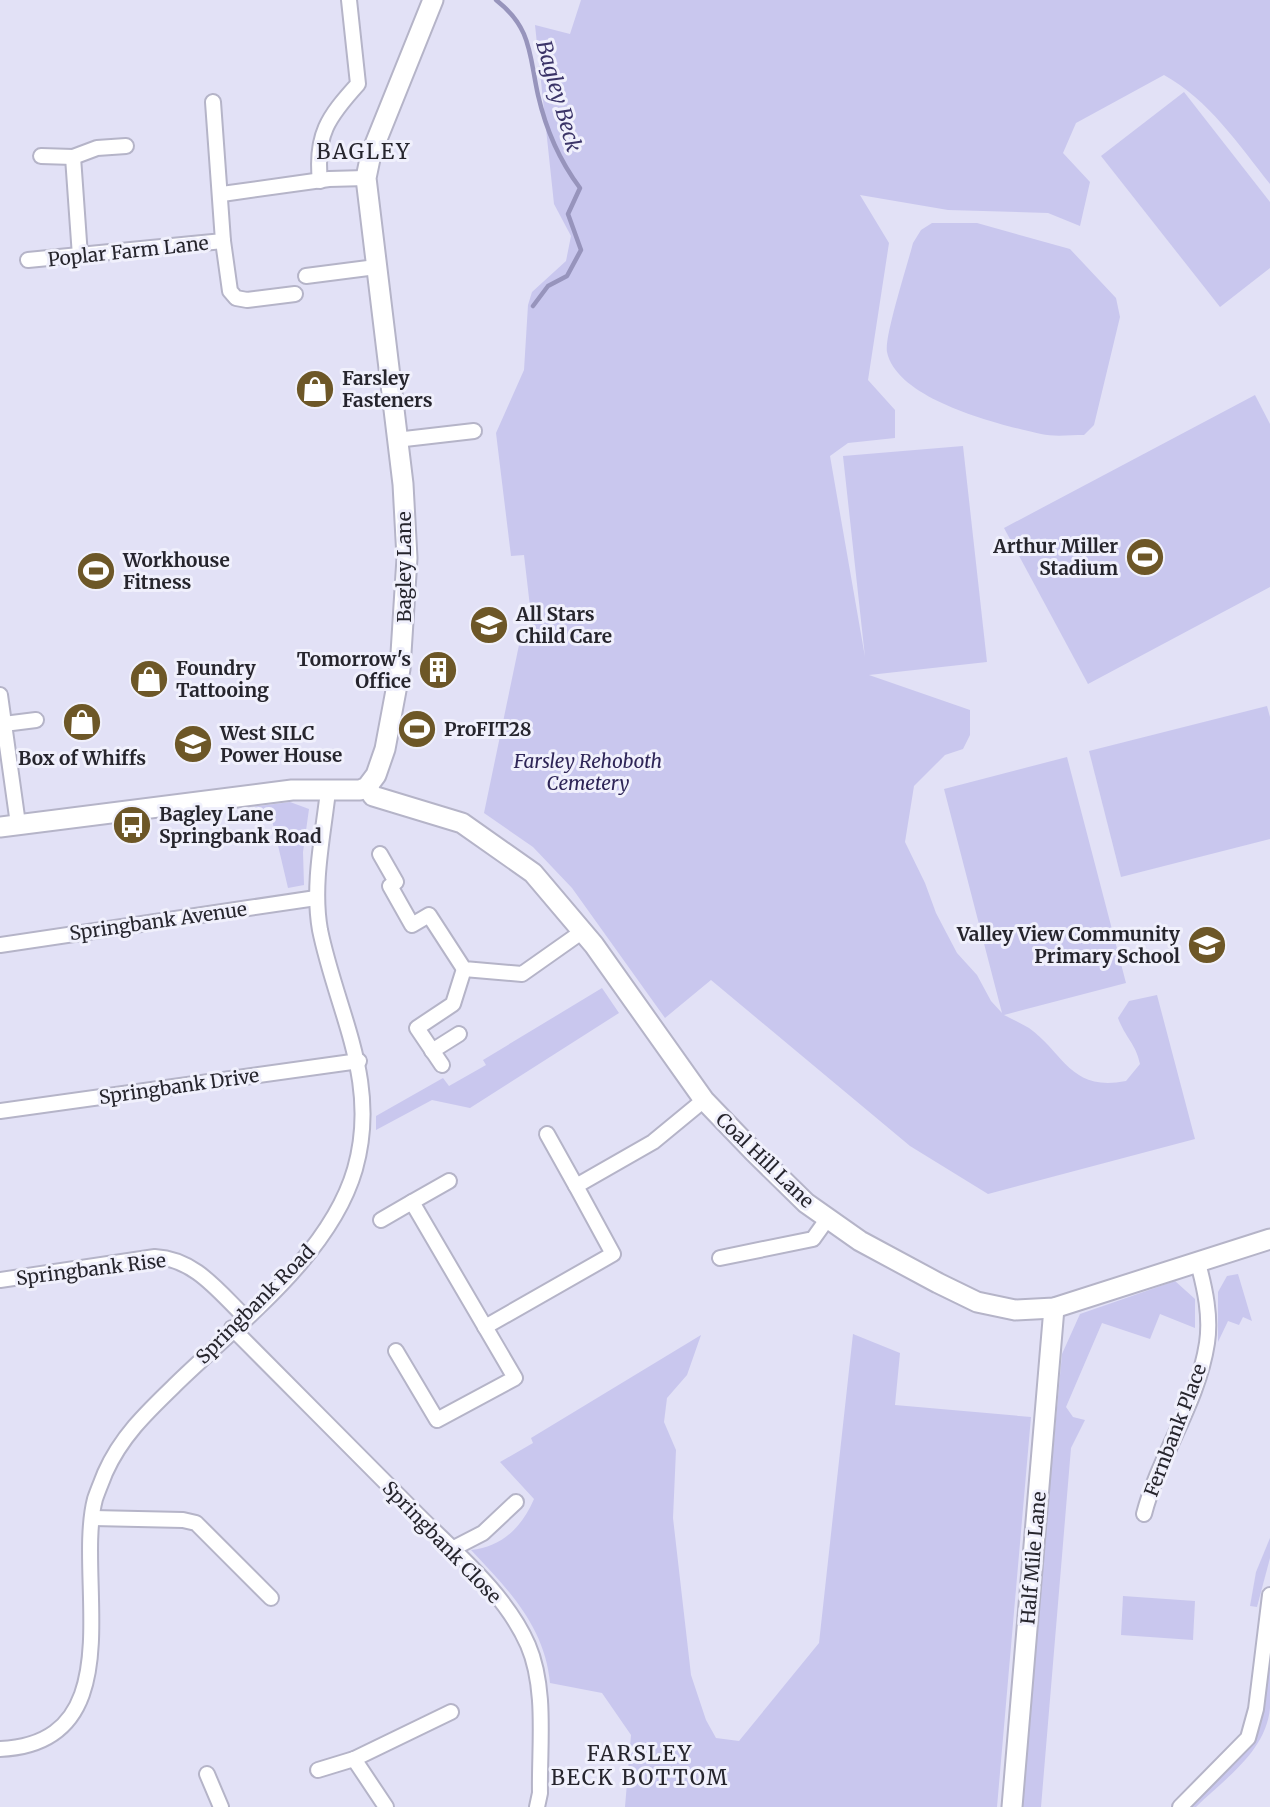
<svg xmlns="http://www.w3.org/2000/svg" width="1270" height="1807" font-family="Merriweather,serif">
<rect width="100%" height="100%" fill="#e2e1f6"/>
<g fill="#c9c7ee">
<path d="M 581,0 L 1270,0 L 1270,184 C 1238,144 1209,100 1164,75 L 1076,123 L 1063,153 L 1090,182 L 1080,226 L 1048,213 L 948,210 L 860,195 L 889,243 L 868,380 L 895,410 L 895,438 L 848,443 L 830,456 L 865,657 L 843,456 L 963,446 L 987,662 L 869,675 L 970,710 L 970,735 L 963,749 L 945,755 L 914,786 L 905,842 L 925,883 L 936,913 L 957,953 L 977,975 L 991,1001 L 1002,1013 L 944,789 L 1067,757 L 1126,983 L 1004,1015 C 1012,1019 1021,1023 1029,1028 C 1064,1053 1070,1092 1126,1081 L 1140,1064 C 1136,1044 1125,1037 1118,1018 L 1129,1001 L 1157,995 L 1195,1139 L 988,1194 L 910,1146 L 711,980 L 665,1018 L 572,888 L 533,847 L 484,813 L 519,645 L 534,641 L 524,555 L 511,556 L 496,433 L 524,370 L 528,305 L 532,292 L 566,261 L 571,236 L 554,204 L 535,25 L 570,34 Z"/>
<path d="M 1184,92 L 1270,202 L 1270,268 L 1220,307 L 1101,156 Z"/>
<path d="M 932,223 L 977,223 L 1070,249 L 1116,298 L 1120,317 L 1094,425 L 1084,435 C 1070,435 1054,437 1041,434 C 1000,425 897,400 887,352 C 884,337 908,263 913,243 L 921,230 Z"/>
<path d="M 1255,395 L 1270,424 L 1270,587 L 1088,684 L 1004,528 Z"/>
<path d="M 1267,706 L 1270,717 L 1270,839 L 1121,877 L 1089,751 Z"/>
<path d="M 290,802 L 309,809 L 303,852 L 304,885 L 288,888 L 272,820 L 256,819 L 252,807 Z"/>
<path d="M 602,988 L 619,1013 L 470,1108 L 432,1100 L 376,1130 L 376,1116 L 443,1078 L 449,1086 L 486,1065 L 483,1060 Z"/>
<path d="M 1238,1274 L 1252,1321 L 1243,1317 L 1239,1325 L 1228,1321 L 1218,1342 L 1218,1292 L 1227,1276 Z"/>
<path d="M 1175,1281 L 1195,1299 L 1195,1328 L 1160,1314 L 1150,1339 L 1102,1323 L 1066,1407 L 1073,1417 L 1085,1420 L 1071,1448 L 1041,1807 L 1020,1807 L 1062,1354 L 1080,1314 Z"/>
<path d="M 853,1334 L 900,1353 L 895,1405 L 1031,1417 L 997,1807 L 625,1807 L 631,1735 L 602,1693 L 550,1683 C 545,1627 508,1589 471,1550 C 502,1547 522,1527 534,1499 L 500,1462 L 533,1443 L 531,1438 L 701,1335 L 687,1375 L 667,1398 L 664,1422 L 676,1450 L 673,1518 L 691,1675 L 706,1720 L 716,1738 L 739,1741 L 819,1643 Z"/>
<path d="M 1270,1538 L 1270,1558 L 1257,1607 L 1250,1606 L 1256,1572 Z"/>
<path d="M 1123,1596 L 1195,1601 L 1193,1640 L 1121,1635 Z"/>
<path d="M 1270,1664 C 1270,1679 1270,1694 1270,1708 C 1266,1752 1224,1779 1196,1807 L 1189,1807 C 1249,1750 1258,1748 1270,1664 Z"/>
</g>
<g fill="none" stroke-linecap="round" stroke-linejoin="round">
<path stroke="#9794bc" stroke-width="4.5" d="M 496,0 C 532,28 529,54 538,95 C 546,130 559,160 580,188 L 568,214 L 581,250 L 567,276 L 548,286 L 533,306"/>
<g stroke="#b5b4c8" stroke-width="18">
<g id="street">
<path d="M 41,156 L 73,157 L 97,148 L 126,146"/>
<path d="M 73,157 L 80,256"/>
<path d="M 320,181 C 315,135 328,117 358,84 L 349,0"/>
<path d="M 222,194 L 329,179 L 366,178"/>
<path d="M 223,241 L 230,291 L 236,298 L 247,300 L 295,294"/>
<path d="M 28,260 L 223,241 L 213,102"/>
<path d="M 306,276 L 376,267"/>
<path d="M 396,440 L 474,431"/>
<path d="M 0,695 L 18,824"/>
<path d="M 4,724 L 36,720"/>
<path d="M 380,854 L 396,882 L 390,886 L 412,925 L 429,915 L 464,969 L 522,974 L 583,931"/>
<path d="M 0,945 L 316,898"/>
<path d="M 432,1051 L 459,1034"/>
<path d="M 442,1065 L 417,1028 L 453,1004 L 464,969"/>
<path d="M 0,1111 L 359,1061"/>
<path d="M 547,1134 L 576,1186"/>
<path d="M 412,1202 L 449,1181"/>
<path d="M 381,1220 L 412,1202 L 515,1378 L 437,1420 L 396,1351"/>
<path d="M 720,1258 L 813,1239 L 828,1218"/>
<path d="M 0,1280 L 155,1257 C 195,1259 218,1291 245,1317"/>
<path d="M 485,1327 L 613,1254 L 576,1186 L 653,1142 L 704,1100"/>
<path d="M 232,1328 C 292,1388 352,1449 412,1509 C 452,1550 505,1592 528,1645 C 547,1689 539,1747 540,1793 L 537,1807"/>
<path d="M 1144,1514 C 1159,1456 1198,1403 1207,1343 C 1211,1316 1205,1289 1198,1263"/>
<path d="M 93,1518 L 183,1520 L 196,1523 L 271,1598"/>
<path d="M 452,1549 L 483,1533 L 516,1502"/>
<path d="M 0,1749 C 135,1743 74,1580 95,1499 C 98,1490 102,1481 105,1473 C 121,1437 146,1413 174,1386 C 236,1325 330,1256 355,1169 C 380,1081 337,1013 320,930 C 312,885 323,836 328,791"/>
<path d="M 354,1759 L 386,1807"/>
<path d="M 318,1770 L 354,1759 L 451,1712"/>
<path d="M 207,1774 L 221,1807"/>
<path d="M 1180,1807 L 1248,1738 L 1256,1709 L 1270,1595"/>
</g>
</g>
<g stroke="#b5b4c8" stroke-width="23">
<g id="secondary">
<path d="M 367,787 L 373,796 L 462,823 L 533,873 L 594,945 L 704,1100 L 754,1152 L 806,1203 L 860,1241 L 938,1283 L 977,1302 L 1015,1310 L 1054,1308 L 1270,1239"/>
<path d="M 0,827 L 292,790 L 360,790 L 367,787 L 376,775 L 385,749 L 400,669 L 407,558 L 403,484 L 366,178 L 371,154 L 433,0"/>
<path d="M 1012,1807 L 1054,1308"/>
</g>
</g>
<use href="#street" stroke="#fff" stroke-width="14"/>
<use href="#secondary" stroke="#fff" stroke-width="19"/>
</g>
<defs>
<g id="shop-disc" transform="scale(2.0125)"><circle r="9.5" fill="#6d5727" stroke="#f0f0fc"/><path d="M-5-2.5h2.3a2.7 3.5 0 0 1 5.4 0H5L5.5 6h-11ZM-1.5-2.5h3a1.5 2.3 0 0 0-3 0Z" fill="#fff"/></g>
<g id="stadium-disc" transform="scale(2.0125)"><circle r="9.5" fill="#6d5727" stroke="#f0f0fc"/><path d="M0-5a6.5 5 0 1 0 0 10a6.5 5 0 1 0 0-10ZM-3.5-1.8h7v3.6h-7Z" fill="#fff"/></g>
<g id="school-disc" transform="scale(2.0125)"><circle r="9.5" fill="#6d5727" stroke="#f0f0fc"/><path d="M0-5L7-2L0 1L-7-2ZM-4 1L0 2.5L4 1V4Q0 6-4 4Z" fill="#fff"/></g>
<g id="building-disc" transform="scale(2.0125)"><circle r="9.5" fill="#6d5727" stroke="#f0f0fc"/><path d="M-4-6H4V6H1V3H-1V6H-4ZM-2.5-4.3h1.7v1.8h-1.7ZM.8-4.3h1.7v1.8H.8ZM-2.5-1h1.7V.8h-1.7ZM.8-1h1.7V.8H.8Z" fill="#fff"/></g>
<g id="bus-disc" transform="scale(2.0125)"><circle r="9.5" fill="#6d5727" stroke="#f0f0fc"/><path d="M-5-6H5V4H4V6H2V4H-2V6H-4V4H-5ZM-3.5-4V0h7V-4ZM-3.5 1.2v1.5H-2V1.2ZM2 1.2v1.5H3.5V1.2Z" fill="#fff"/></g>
</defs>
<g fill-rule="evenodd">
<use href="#shop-disc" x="315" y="389"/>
<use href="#stadium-disc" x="1145" y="557"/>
<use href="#stadium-disc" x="96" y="571"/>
<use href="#school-disc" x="489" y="625"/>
<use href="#building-disc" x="438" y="670"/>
<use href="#shop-disc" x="149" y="679"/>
<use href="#shop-disc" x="82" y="722"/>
<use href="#stadium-disc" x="417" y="729"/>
<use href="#school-disc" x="193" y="744"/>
<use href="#bus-disc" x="132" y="825"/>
<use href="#school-disc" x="1207" y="945"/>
</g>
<g text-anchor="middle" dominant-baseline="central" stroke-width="6" stroke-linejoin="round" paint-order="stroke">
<g font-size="19" fill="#26252d" stroke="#f0f0fc">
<text transform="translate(128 251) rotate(-6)">Poplar Farm Lane</text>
<text transform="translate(404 567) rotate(-90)">Bagley Lane</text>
<text transform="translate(158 921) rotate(-8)">Springbank Avenue</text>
<text transform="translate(179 1086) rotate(-8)">Springbank Drive</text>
<text transform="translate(765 1160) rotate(44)">Coal Hill Lane</text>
<text transform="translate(91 1269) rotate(-7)">Springbank Rise</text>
<text transform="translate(255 1304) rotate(-45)">Springbank Road</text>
<text transform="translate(1175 1430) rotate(-69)">Fernbank Place</text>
<text transform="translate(442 1542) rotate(46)">Springbank Close</text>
<text transform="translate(1033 1558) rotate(-85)">Half Mile Lane</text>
</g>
<g font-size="19" font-weight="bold" fill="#26252d" stroke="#f0f0fc" text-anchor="start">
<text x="342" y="378">Farsley<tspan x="342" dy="22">Fasteners</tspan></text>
<text x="1118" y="546" text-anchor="end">Arthur Miller<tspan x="1118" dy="22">Stadium</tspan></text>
<text x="123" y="560">Workhouse<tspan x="123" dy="22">Fitness</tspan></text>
<text x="516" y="614">All Stars<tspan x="516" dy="22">Child Care</tspan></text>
<text x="411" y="659" text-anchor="end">Tomorrow's<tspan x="411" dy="22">Office</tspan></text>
<text x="176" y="668">Foundry<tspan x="176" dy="22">Tattooing</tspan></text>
<text x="444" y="729">ProFIT28</text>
<text x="220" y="733">West SILC<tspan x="220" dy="22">Power House</tspan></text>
<text x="82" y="758" text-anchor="middle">Box of Whiffs</text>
<text x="159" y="814">Bagley Lane<tspan x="159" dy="22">Springbank Road</tspan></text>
<text x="1180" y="934" text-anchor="end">Valley View Community<tspan x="1180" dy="22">Primary School</tspan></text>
</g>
<g font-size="19" font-style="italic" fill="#2e2557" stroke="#f0f0fc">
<text x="588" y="761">Farsley Rehoboth<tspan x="588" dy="22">Cemetery</tspan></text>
</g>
<g font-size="21" font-style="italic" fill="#3b3468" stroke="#f0f0fc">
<text transform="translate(559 96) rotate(74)">Bagley Beck</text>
</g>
<g font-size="21" letter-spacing="2" fill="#26252d" stroke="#f0f0fc">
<text x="364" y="151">BAGLEY</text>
<text x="640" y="1753">FARSLEY<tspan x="640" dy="24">BECK BOTTOM</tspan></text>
</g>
</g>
</svg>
